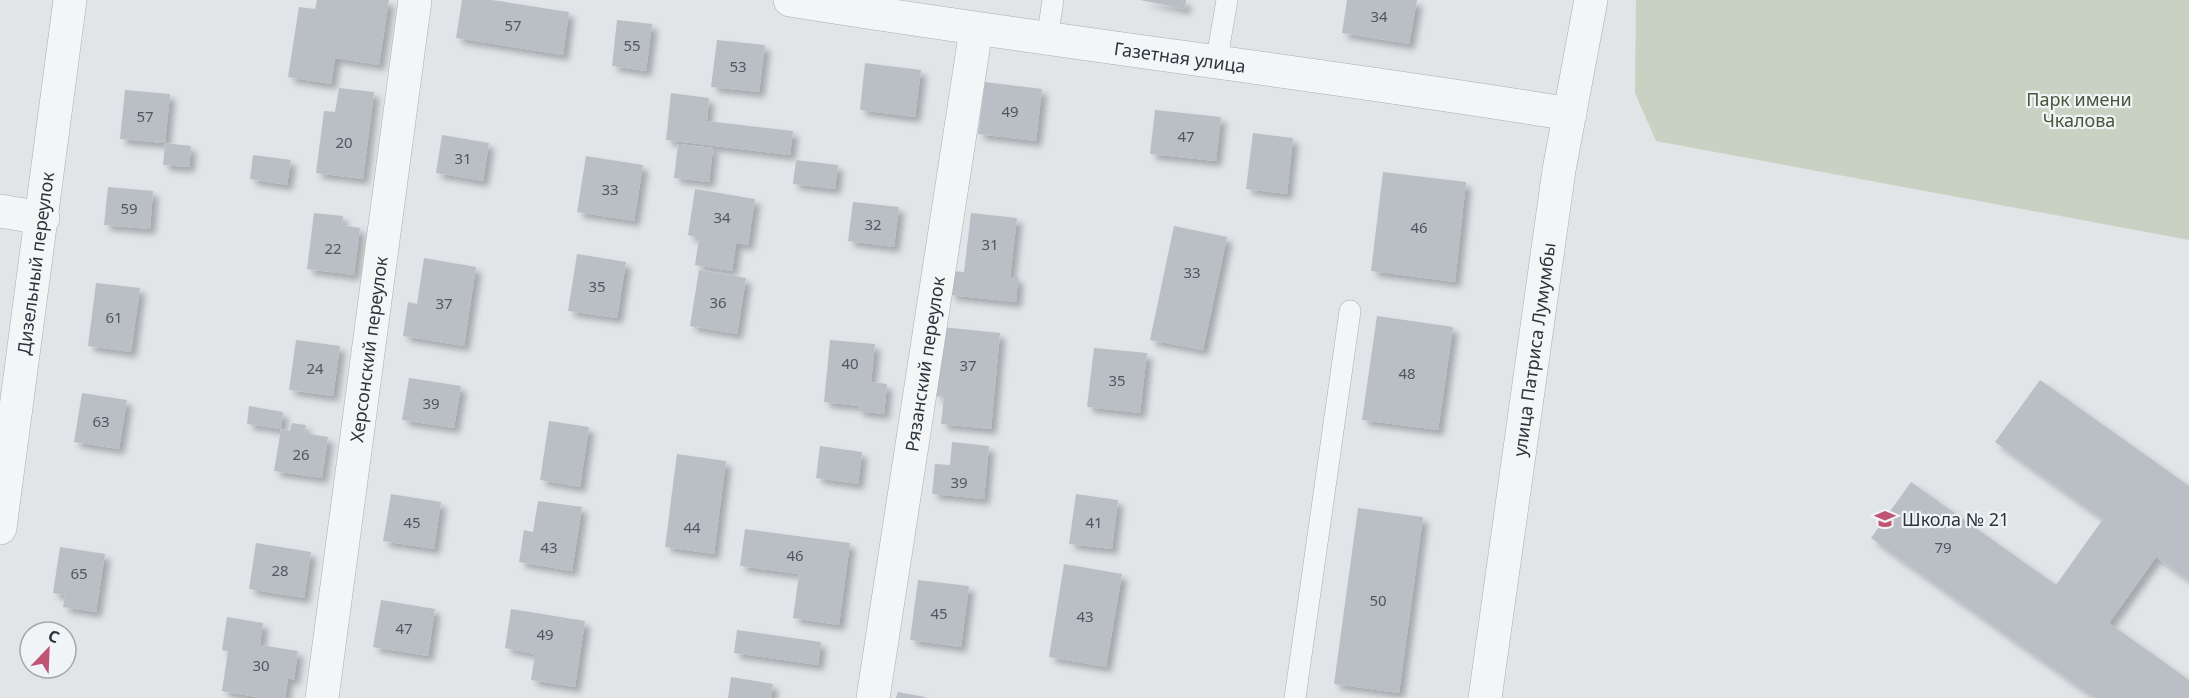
<svg xmlns="http://www.w3.org/2000/svg" width="2189" height="698" font-family="'Noto Sans',sans-serif">
<defs>
<filter id="shadow"><feDropShadow dx="5.5" dy="5.5" stdDeviation="3" flood-color="#0004"/></filter>
</defs>
<rect width="100%" height="100%" fill="#e1e5e8"/>
<path fill="#c9d1c3" d="M 1636,0 L 2189,0 L 2189,240 L 1656,141 L 1635,93 Z"/>
<g fill="#b9bfc5" filter="url(#shadow)">
<path d="M 317,0 L 389,0 L 379,65 L 335,58 L 331,84 L 288,77 L 299,7 L 315,9 Z"/>
<path d="M 462,0 L 492,0 L 569,12 L 563,55 L 456,38 Z"/>
<path d="M 1140,0 L 1186,0 L 1185,9 Z"/>
<path d="M 1347,0 L 1417,0 L 1409,44 L 1342,33 Z"/>
<path d="M 617,20 L 652,24 L 646,71 L 612,66 Z"/>
<path d="M 717,40 L 765,45 L 759,92 L 711,87 Z"/>
<path d="M 865,63 L 921,70 L 915,117 L 860,110 Z"/>
<path d="M 985,82 L 1042,89 L 1036,141 L 978,134 Z"/>
<path d="M 339,88 L 374,92 L 363,179 L 316,173 L 324,111 L 335,112 Z"/>
<path d="M 125,90 L 170,94 L 165,143 L 120,139 Z"/>
<path d="M 671,93 L 709,98 L 707,121 L 793,131 L 790,155 L 666,140 Z"/>
<path d="M 1155,110 L 1221,117 L 1216,161 L 1150,154 Z"/>
<path d="M 1253,133 L 1293,138 L 1287,194 L 1246,189 Z"/>
<path d="M 442,135 L 489,143 L 483,181 L 436,173 Z"/>
<path d="M 165,143 L 191,146 L 189,167 L 163,165 Z"/>
<path d="M 678,144 L 713,148 L 709,182 L 674,178 Z"/>
<path d="M 253,155 L 291,160 L 287,185 L 250,179 Z"/>
<path d="M 586,156 L 643,165 L 634,221 L 577,212 Z"/>
<path d="M 796,160 L 838,165 L 835,189 L 793,184 Z"/>
<path d="M 1383,172 L 1466,182 L 1455,282 L 1371,271 Z"/>
<path d="M 108,187 L 153,191 L 150,229 L 104,225 Z"/>
<path d="M 695,189 L 755,199 L 748,245 L 736,243 L 732,271 L 695,265 L 699,238 L 688,235 Z"/>
<path d="M 853,202 L 899,207 L 894,247 L 848,241 Z"/>
<path d="M 314,213 L 343,216 L 342,225 L 360,228 L 354,275 L 307,269 Z"/>
<path d="M 971,213 L 1017,218 L 1010,277 L 1018,277 L 1016,302 L 950,295 L 953,271 L 964,272 Z"/>
<path d="M 1174,226 L 1227,237 L 1203,350 L 1150,340 Z"/>
<path d="M 577,254 L 626,262 L 617,318 L 568,311 Z"/>
<path d="M 424,258 L 476,267 L 464,346 L 403,336 L 408,302 L 417,304 Z"/>
<path d="M 699,270 L 746,278 L 737,334 L 690,326 Z"/>
<path d="M 96,283 L 140,288 L 131,352 L 88,346 Z"/>
<path d="M 1377,316 L 1453,327 L 1438,430 L 1362,420 Z"/>
<path d="M 942,327 L 1000,333 L 991,429 L 941,424 L 944,397 L 936,396 Z"/>
<path d="M 296,340 L 340,346 L 333,396 L 289,390 Z"/>
<path d="M 830,340 L 875,344 L 871,382 L 887,384 L 884,414 L 858,411 L 859,406 L 824,402 Z"/>
<path d="M 1094,348 L 1147,353 L 1140,413 L 1087,407 Z"/>
<path d="M 409,378 L 461,386 L 454,428 L 402,420 Z"/>
<path d="M 2040,380 L 2189,486 L 2189,580 L 2156,557 L 2109,623 L 2189,680 L 2189,698 L 2095,698 L 1871,538 L 1911,482 L 2056,585 L 2103,519 L 1995,442 Z"/>
<path d="M 82,393 L 127,400 L 119,449 L 74,442 Z"/>
<path d="M 249,406 L 283,412 L 281,429 L 247,424 Z"/>
<path d="M 549,421 L 589,427 L 580,487 L 540,480 Z"/>
<path d="M 292,423 L 306,425 L 304,433 L 328,437 L 322,478 L 274,471 L 281,429 L 290,431 Z"/>
<path d="M 952,442 L 989,446 L 984,499 L 932,494 L 935,464 L 950,465 Z"/>
<path d="M 820,446 L 862,452 L 858,484 L 816,478 Z"/>
<path d="M 677,454 L 726,461 L 714,554 L 665,547 Z"/>
<path d="M 391,494 L 441,502 L 434,549 L 383,541 Z"/>
<path d="M 1076,494 L 1118,500 L 1112,549 L 1069,544 Z"/>
<path d="M 538,501 L 582,507 L 572,571 L 519,562 L 524,530 L 533,532 Z"/>
<path d="M 1358,508 L 1423,517 L 1399,693 L 1334,684 Z"/>
<path d="M 745,529 L 850,543 L 839,625 L 793,618 L 799,574 L 740,566 Z"/>
<path d="M 256,543 L 311,552 L 304,598 L 249,589 Z"/>
<path d="M 60,547 L 105,554 L 96,612 L 63,607 L 65,595 L 53,593 Z"/>
<path d="M 1064,564 L 1122,574 L 1106,667 L 1049,657 Z"/>
<path d="M 918,580 L 969,586 L 961,647 L 910,640 Z"/>
<path d="M 381,600 L 435,609 L 428,656 L 373,647 Z"/>
<path d="M 511,609 L 585,621 L 575,687 L 531,680 L 535,654 L 505,648 Z"/>
<path d="M 227,617 L 263,623 L 260,645 L 298,651 L 294,680 L 288,678 L 285,698 L 263,698 L 222,691 L 228,651 L 222,650 Z"/>
<path d="M 737,630 L 821,642 L 818,665 L 734,653 Z"/>
<path d="M 731,677 L 773,684 L 771,698 L 728,698 Z"/>
<path d="M 898,692 L 925,697 L 925,698 L 896,698 Z"/>
</g>
<g fill="none" stroke-linecap="round" stroke-linejoin="round">
<g stroke="#a7adb2" stroke-width="22">
<g id="service">
<path d="M 1047,40 L 1053,0"/>
<path d="M 1216,64 L 1227,0"/>
<path d="M 1295,698 L 1350,311"/>
</g>
</g>
<g stroke="#a7adb2" stroke-width="34">
<g id="minor">
<path id="s1" d="M 790,0 C 1050,42 1311,72 1570,114"/>
<path d="M 0,211 L 43,218"/>
<path id="s2" d="M 0,528 L 70,0"/>
<path id="s3" d="M 322,698 L 415,0"/>
<path id="s4" d="M 873,698 L 976,30"/>
</g>
</g>
<g stroke="#a7adb2" stroke-width="34">
<g id="tertiary">
<path id="s5" d="M 1485,698 L 1559,170 L 1591,0"/>
</g>
</g>
<use href="#service" stroke="#f4f5f7" stroke-width="21"/>
<use href="#minor" stroke="#f4f5f7" stroke-width="33"/>
<use href="#tertiary" stroke="#f4f5f7" stroke-width="33"/>
</g>
<defs>
<g id="school-bare" transform="scale(1.62)"><path d="M0-5L7-2L0 1L-7-2ZM-4 1L0 2.5L4 1V4Q0 6-4 4Z" fill="#bf5474" stroke="#f1f4f6" stroke-width="2.5" paint-order="stroke"/></g>
</defs>
<g fill-rule="evenodd">
<use href="#school-bare" x="1885" y="519"/>
</g>
<g text-anchor="middle" dominant-baseline="central" stroke-width="4.5" stroke-linejoin="round" paint-order="stroke">
<g font-size="15" fill="#4e5860">
<text x="1379" y="16">34</text>
<text x="513" y="25">57</text>
<text x="632" y="45">55</text>
<text x="738" y="66">53</text>
<text x="1010" y="111">49</text>
<text x="145" y="116">57</text>
<text x="1186" y="136">47</text>
<text x="344" y="142">20</text>
<text x="463" y="158">31</text>
<text x="610" y="189">33</text>
<text x="129" y="208">59</text>
<text x="722" y="217">34</text>
<text x="873" y="224">32</text>
<text x="1419" y="227">46</text>
<text x="990" y="244">31</text>
<text x="333" y="248">22</text>
<text x="1192" y="272">33</text>
<text x="597" y="286">35</text>
<text x="718" y="302">36</text>
<text x="444" y="303">37</text>
<text x="114" y="317">61</text>
<text x="850" y="363">40</text>
<text x="968" y="365">37</text>
<text x="315" y="368">24</text>
<text x="1407" y="373">48</text>
<text x="1117" y="380">35</text>
<text x="431" y="403">39</text>
<text x="101" y="421">63</text>
<text x="301" y="454">26</text>
<text x="959" y="482">39</text>
<text x="412" y="522">45</text>
<text x="1094" y="522">41</text>
<text x="692" y="527">44</text>
<text x="549" y="547">43</text>
<text x="1943" y="547">79</text>
<text x="795" y="555">46</text>
<text x="280" y="570">28</text>
<text x="79" y="573">65</text>
<text x="1378" y="600">50</text>
<text x="939" y="613">45</text>
<text x="1085" y="616">43</text>
<text x="404" y="628">47</text>
<text x="545" y="634">49</text>
<text x="261" y="665">30</text>
</g>
<g font-size="18" fill="#2b353e" stroke="#f1f4f6">
<text stroke="none"><textPath href="#s1" startOffset="394">Газетная улица</textPath></text>
<text stroke="none"><textPath href="#s2" startOffset="267">Дизельный переулок</textPath></text>
<text stroke="none"><textPath href="#s5" startOffset="352">улица Патриса Лумумбы</textPath></text>
<text stroke="none"><textPath href="#s3" startOffset="352">Херсонский переулок</textPath></text>
<text stroke="none"><textPath href="#s4" startOffset="338">Рязанский переулок</textPath></text>
</g>
<g font-size="18" fill="#44583a" stroke="#f1f4f6">
<text x="2079" y="99">Парк имени<tspan x="2079" dy="21">Чкалова</tspan></text>
</g>
<g font-size="18" fill="#2b353e" stroke="#f1f4f6" text-anchor="start">
<text x="1902" y="519">Школа № 21</text>
</g>
</g>
<g transform="translate(48 650) rotate(23)"><circle r="28" fill="#f1f4f6" stroke="#a2a8ac" stroke-width="1.5"/>
<path d="M0-4.5L10 22L0 15L-10 22Z" fill="#bf5474"/>
<text y="-9" font-size="16" font-weight="bold" text-anchor="middle" fill="#2b353e">С</text>
</g>
</svg>
